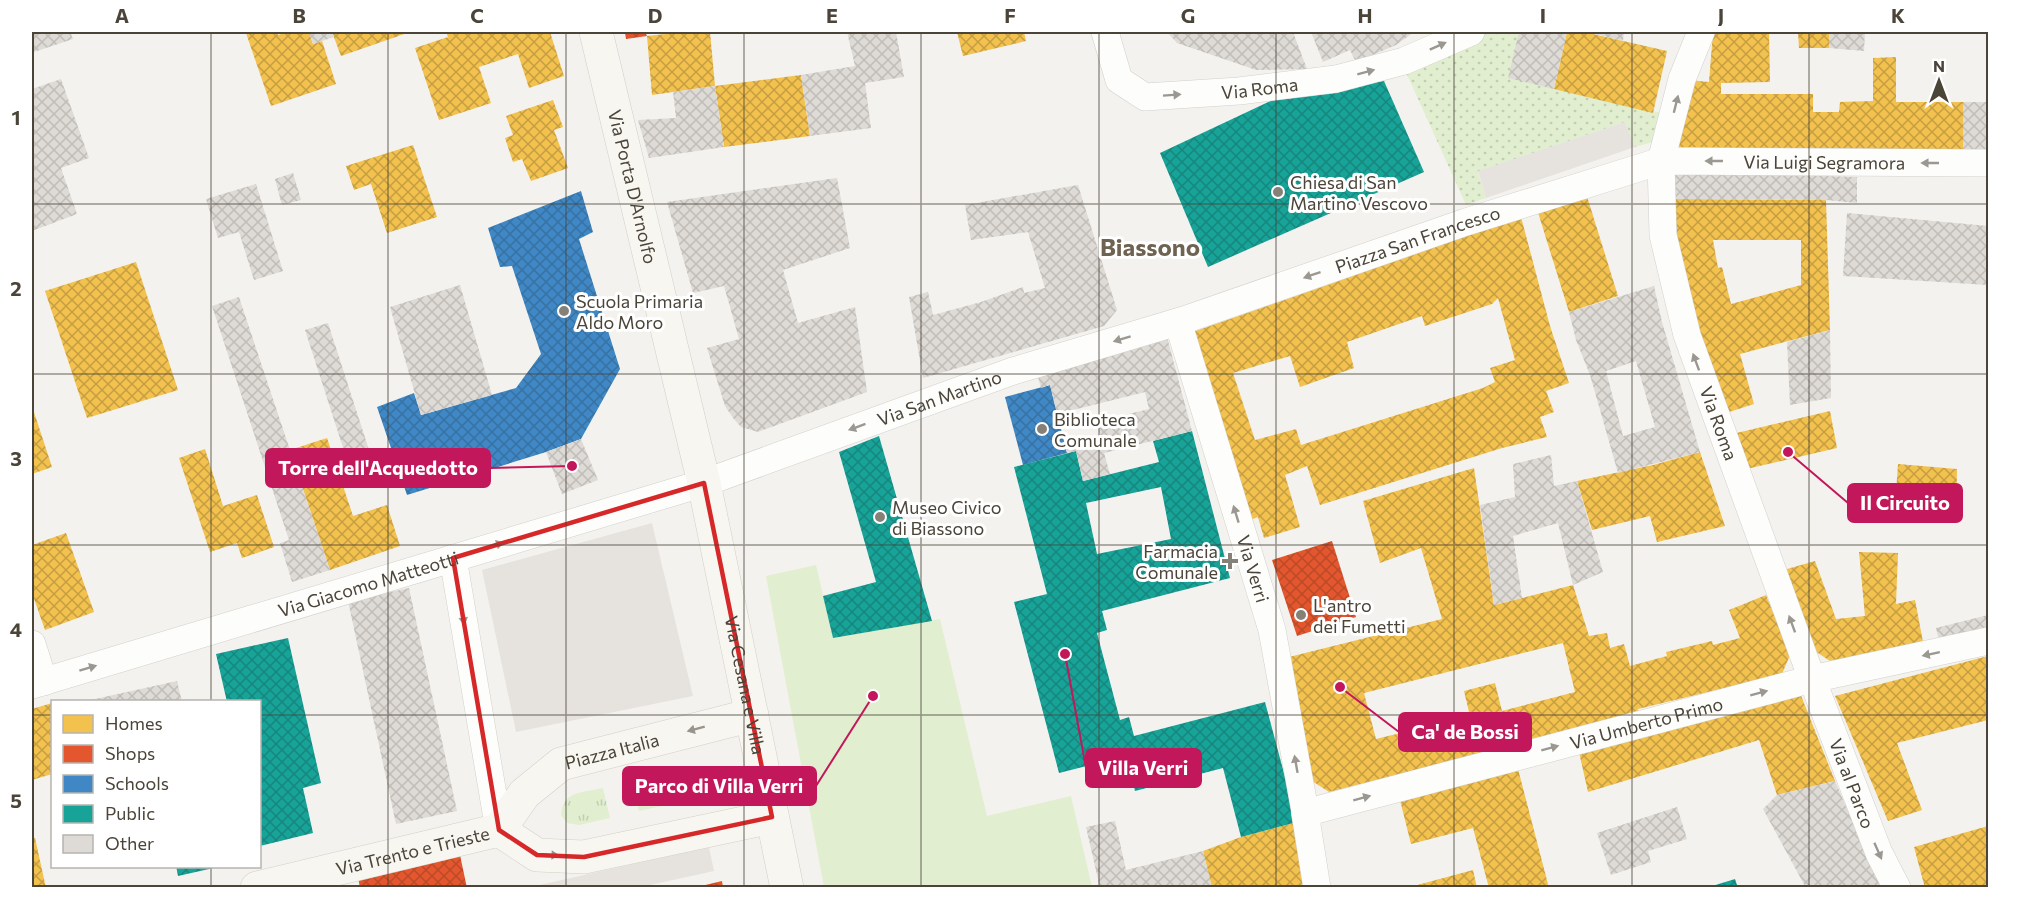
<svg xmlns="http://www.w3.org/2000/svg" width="2020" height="919" font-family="Commissioner,sans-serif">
<defs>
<pattern id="grass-tufts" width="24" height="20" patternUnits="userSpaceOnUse" patternTransform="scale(1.5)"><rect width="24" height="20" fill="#e1eecf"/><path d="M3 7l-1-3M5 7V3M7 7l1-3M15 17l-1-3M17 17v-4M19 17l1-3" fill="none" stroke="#c3cdb2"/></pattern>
<pattern id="park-dots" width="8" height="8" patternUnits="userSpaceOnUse" patternTransform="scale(1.5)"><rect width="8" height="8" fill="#e1eecf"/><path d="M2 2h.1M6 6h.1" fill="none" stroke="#c3cdb2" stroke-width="1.8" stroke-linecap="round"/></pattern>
<pattern id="homes-cross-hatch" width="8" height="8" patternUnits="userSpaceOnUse" patternTransform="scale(1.5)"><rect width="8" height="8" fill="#f2c14e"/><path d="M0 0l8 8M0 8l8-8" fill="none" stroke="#c69e42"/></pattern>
<pattern id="shops-cross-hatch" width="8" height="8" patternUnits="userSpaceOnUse" patternTransform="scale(1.5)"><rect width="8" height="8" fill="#e4572e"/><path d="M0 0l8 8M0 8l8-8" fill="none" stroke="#bb4a28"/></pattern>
<pattern id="schools-cross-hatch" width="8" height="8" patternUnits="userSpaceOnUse" patternTransform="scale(1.5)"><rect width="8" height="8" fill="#3f88c5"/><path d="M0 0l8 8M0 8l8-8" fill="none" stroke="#3771a1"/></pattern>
<pattern id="public-cross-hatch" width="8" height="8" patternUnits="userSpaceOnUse" patternTransform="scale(1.5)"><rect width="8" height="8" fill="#17a398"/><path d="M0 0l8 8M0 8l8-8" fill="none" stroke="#17867d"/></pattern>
<pattern id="building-cross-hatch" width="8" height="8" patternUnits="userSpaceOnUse" patternTransform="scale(1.5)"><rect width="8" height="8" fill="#dedbd6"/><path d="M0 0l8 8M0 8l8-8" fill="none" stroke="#c0bdb8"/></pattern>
</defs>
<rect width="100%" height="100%" fill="#f4f2ee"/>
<g fill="url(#grass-tufts)">
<path d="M 663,774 C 681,779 685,788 675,803 L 639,811 L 631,781 Z"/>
<path d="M 603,788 L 610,818 L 579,825 L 567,823 L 561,815 C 563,790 583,793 603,788 Z"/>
</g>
<path fill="url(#park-dots)" d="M 1487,32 L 1520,32 L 1509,75 L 1673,116 L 1667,138 L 1635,147 L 1625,122 L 1478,172 L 1486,198 L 1466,205 L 1405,70 Z"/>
<path fill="#e1eecf" d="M 816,565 L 833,638 L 940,619 L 987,816 L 1071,796 L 1092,887 L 824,887 L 766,576 Z"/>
<g fill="#e6e3df">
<path d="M 1625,122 L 1635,147 L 1486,198 L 1478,171 Z"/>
<path d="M 652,523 L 693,696 L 516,732 L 482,570 Z"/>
<path d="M 709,847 L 714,871 L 641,887 L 526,888 Z"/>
</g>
<g fill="url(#homes-cross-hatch)" fill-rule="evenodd">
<path d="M 251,32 L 277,32 L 278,35 L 286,32 L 309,32 L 313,44 L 322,41 L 336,84 L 271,106 L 246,33 Z"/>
<path d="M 332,32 L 410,32 L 341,56 Z"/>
<path d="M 446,32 L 550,32 L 564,76 L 529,88 L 518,54 L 479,67 L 491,103 L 439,120 L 415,48 L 448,37 Z"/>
<path d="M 685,32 L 710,32 L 715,86 L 652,95 L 647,36 Z"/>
<path d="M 957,32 L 1024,32 L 1026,41 L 963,56 Z"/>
<path d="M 1567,32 L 1584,32 L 1667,51 L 1653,113 L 1554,89 Z"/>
<path d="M 1713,32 L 1769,32 L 1770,82 L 1721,83 L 1721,94 L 1813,94 L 1813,112 L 1839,112 L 1840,102 L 1873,101 L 1873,58 L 1896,57 L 1896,102 L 1963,102 L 1963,149 L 1677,150 L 1689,80 L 1709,82 Z"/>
<path d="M 1798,32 L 1829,32 L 1829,48 L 1799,48 Z"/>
<path d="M 801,75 L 810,136 L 724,147 L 715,86 Z"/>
<path d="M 553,100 L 563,127 L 554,130 L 568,168 L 531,181 L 522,159 L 513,162 L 505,138 L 513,135 L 506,116 Z"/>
<path d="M 413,145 L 437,217 L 387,233 L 371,184 L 354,190 L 346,166 Z"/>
<path d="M 1585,190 L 1618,296 L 1569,312 L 1536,206 Z"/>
<path d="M 1674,199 L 1826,200 L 1830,330 L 1740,354 L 1754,404 L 1723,414 L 1670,240 ZM 1713,240 L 1801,240 L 1801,285 L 1731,304 L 1722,267 L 1718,268 Z"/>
<path d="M 1521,217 L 1550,326 L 1569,383 L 1546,391 L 1554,412 L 1540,417 L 1547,437 L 1502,448 L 1320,505 L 1307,466 L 1285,475 L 1300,527 L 1264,538 L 1258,517 L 1248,521 L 1187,334 ZM 1498,298 L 1515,360 L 1490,368 L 1495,382 L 1483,388 L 1301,445 L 1296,429 L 1255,440 L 1233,373 L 1290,356 L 1300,387 L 1354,368 L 1347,342 L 1422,316 L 1425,326 L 1492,304 Z"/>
<path d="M 136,262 L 178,390 L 87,418 L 45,291 Z"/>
<path d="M 32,406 L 52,467 L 32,474 Z"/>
<path d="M 1830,411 L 1837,448 L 1742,470 L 1728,435 Z"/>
<path d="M 327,438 L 353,516 L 387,505 L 400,546 L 330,570 L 290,450 Z"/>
<path d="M 205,449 L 223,506 L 257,495 L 274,547 L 242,558 L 237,543 L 210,552 L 179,458 Z"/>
<path d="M 1700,452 L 1725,526 L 1657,542 L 1650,516 L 1592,530 L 1577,481 L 1653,465 Z"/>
<path d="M 1898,464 L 1957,469 L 1956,520 L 1894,522 Z"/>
<path d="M 1474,468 L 1494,605 L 1573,585 L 1589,636 L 1607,633 L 1610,648 L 1624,644 L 1630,666 L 1667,656 L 1666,652 L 1712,641 L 1713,645 L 1740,638 L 1729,610 L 1766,595 L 1790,655 L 1782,674 L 1638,709 L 1637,715 L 1329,792 L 1306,777 L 1285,658 L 1442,619 L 1421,548 L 1380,563 L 1363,501 ZM 1563,643 L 1575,692 L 1502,711 L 1495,683 L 1464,691 L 1470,716 L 1376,739 L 1364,693 Z"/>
<path d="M 66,533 L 94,612 L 45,630 L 32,593 L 32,545 Z"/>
<path d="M 1859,552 L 1898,553 L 1896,604 L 1915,600 L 1923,642 L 1830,661 L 1809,647 L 1780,571 L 1815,561 L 1836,619 L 1865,616 Z"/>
<path d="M 1988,656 L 1988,720 L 1897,743 L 1922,810 L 1888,821 L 1835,696 Z"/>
<path d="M 1800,693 L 1835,781 L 1777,795 L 1759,740 L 1588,792 L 1579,752 Z"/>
<path d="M 52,703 L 52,774 L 32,780 L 32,709 Z"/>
<path d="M 1518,769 L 1549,888 L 1489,888 L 1473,828 L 1411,844 L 1400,800 Z"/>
<path d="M 1297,822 L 1304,888 L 1212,888 L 1203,851 L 1241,837 Z"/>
<path d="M 1988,826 L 1988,887 L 1925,888 L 1914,847 Z"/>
<path d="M 35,838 L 46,888 L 32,888 L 32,839 Z"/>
<path d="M 1473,870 L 1477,888 L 1410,888 L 1410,887 Z"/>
</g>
<g fill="url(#shops-cross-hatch)">
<path d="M 625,32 L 645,32 L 647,36 L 626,39 Z"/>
<path d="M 1332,541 L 1356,617 L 1297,636 L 1272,560 Z"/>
<path d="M 460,855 L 467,888 L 360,888 L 358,877 Z"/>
<path d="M 722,881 L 723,888 L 697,888 L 697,887 Z"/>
</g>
<g fill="url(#schools-cross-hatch)">
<path d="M 581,191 L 593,232 L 579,239 L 620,369 L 581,439 L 546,452 L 407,495 L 377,407 L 414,393 L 421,415 L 516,388 L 541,354 L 512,266 L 500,267 L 488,228 Z"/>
<path d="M 1050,385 L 1067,453 L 1023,465 L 1005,397 Z"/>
</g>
<g fill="url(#public-cross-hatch)" fill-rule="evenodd">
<path d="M 1384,81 L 1424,172 L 1208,267 L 1160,153 L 1277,98 Z"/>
<path d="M 1192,431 L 1230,578 L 1102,611 L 1107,630 L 1097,633 L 1120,720 L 1129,717 L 1134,736 L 1265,702 L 1297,822 L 1241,837 L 1223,768 L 1135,791 L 1126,756 L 1059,773 L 1014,602 L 1047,594 L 1014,467 L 1076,451 L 1083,481 L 1159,462 L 1153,441 ZM 1161,487 L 1171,539 L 1097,554 L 1086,503 Z"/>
<path d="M 879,436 L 932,621 L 833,638 L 823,596 L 876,582 L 839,452 Z"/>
<path d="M 288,638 L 321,783 L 303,788 L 313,833 L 260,846 L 260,702 L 227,702 L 216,654 Z"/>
<path d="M 176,866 L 218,866 L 218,867 L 178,876 Z"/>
<path d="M 1735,879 L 1738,888 L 1709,888 L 1709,887 Z"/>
</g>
<g fill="url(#building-cross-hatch)" fill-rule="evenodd">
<path d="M 32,32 L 70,32 L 73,39 L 34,52 L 32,45 Z"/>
<path d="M 309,32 L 332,32 L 334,37 L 313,44 Z"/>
<path d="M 847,32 L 896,32 L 904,77 L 865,83 L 871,128 L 810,136 L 801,75 L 855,66 Z"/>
<path d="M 1167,32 L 1293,32 L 1307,69 L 1256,70 L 1177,43 Z"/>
<path d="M 1311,32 L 1414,32 L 1396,45 L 1356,62 L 1350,50 L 1323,62 Z"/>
<path d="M 1519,32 L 1567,32 L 1554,89 L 1508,78 Z"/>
<path d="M 1588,32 L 1624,32 L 1623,41 Z"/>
<path d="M 1829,32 L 1865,32 L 1864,51 L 1829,48 Z"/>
<path d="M 61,79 L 89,158 L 61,168 L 77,214 L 32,231 L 32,89 Z"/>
<path d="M 715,86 L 724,147 L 649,158 L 638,120 L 676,118 L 673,92 Z"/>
<rect x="1963" y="102" width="25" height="47"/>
<path d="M 1674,171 L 1857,177 L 1857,203 L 1826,200 L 1674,199 Z"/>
<path d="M 293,173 L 301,200 L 282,205 L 275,179 Z"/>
<path d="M 837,178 L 850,248 L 783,270 L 798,323 L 855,307 L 867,392 L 758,432 L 741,427 L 733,418 L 725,406 L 707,348 L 739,339 L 724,286 L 693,293 L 667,202 Z"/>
<path d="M 256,184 L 283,271 L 254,280 L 239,232 L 218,238 L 206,199 Z"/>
<path d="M 1078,185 L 1117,310 L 1104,326 L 923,378 L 909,297 L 928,292 L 933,315 L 981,302 L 1023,287 L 1024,293 L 1045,288 L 1028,232 L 971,240 L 965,205 Z"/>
<path d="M 1847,213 L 1988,226 L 1988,285 L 1843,276 Z"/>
<path d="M 460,285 L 492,395 L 421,415 L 390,307 Z"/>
<path d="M 1654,286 L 1662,322 L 1700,452 L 1618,473 L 1590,375 L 1576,340 L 1569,312 ZM 1636,361 L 1655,427 L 1623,436 L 1606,371 Z"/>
<path d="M 239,297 L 330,570 L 292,582 L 280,543 L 289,540 L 212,306 Z"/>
<path d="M 328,323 L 371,456 L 348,463 L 305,330 Z"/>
<path d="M 1830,330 L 1831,398 L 1790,405 L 1787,342 Z"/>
<path d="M 1167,337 L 1192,431 L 1104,453 L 1110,474 L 1083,481 L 1076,451 L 1067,453 L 1065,444 L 1100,435 L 1096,422 L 1149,409 L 1145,392 L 1057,414 L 1050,385 L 1041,388 L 1036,370 Z"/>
<path d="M 581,439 L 598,480 L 562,494 L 546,452 Z"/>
<path d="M 1551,455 L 1554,486 L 1577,481 L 1603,572 L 1573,585 L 1558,523 L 1513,536 L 1522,598 L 1494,605 L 1480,505 L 1515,497 L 1513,464 Z"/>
<path d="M 409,588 L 457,811 L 396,824 L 348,601 Z"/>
<path d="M 1988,615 L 1988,633 L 1940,644 L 1936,628 Z"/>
<path d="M 177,681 L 182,702 L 86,702 L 86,701 Z"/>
<path d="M 1835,781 L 1881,888 L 1806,888 L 1763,809 L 1777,795 Z"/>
<path d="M 1677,807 L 1687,839 L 1648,851 L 1651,862 L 1611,875 L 1597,833 Z"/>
<path d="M 1115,821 L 1126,870 L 1203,851 L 1212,888 L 1100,888 L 1086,827 Z"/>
</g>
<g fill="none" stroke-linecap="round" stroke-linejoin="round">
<g stroke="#d2d0cb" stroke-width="28">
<g id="street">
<path id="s1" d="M 1105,32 L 1119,80 L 1145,97 L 1239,91 L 1336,79 L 1404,61 L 1471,32"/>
<path id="s2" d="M 1701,32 L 1682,79 L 1661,161 L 1663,235 L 1687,335 L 1812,679 L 1879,853 L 1897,888"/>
<path id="s3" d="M 1178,322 L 1272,630 L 1307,822"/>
<path d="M 453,558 L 499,830"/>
<path d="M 32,644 L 44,682"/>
<path id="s4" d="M 32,685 L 704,483 L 1013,371 L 1184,320 L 1466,222 L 1661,161 L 1988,163"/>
<path id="s5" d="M 1317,888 L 1305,813 L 1812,679 L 1988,641"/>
</g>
</g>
<g stroke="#d3cfc5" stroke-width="34">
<g id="secondary">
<path id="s6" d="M 596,32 L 704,483 L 787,888"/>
<path id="s7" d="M 499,830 L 524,794 L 561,764 L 752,715"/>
<path d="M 499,830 L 537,855 L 584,857 L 772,817"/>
<path id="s8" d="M 257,888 L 499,830"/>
</g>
</g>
<use href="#street" stroke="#fdfdfc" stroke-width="27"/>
<use href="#secondary" stroke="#f7f6f1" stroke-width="33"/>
</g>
<defs><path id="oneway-solid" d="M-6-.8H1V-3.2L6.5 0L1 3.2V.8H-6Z" transform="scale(1.5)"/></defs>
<g fill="#9b9791">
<use href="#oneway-solid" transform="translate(1438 46) rotate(-24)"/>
<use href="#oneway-solid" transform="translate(1366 72) rotate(-15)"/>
<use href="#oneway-solid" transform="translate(1172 95) rotate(-4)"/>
<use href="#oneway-solid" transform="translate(1676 104) rotate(-76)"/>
<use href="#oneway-solid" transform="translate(1714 161) rotate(-180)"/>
<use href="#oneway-solid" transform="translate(1930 163) rotate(-180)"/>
<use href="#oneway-solid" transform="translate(1312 275) rotate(161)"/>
<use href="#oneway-solid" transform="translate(1122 339) rotate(163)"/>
<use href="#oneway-solid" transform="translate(1696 362) rotate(-110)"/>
<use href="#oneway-solid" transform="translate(857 427) rotate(160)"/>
<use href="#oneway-solid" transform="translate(1236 514) rotate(-107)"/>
<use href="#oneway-solid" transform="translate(495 545) rotate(-17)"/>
<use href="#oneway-solid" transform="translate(463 616) rotate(81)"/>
<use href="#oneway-solid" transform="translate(1792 624) rotate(-110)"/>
<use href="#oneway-solid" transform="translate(1931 654) rotate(168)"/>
<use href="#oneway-solid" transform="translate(88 668) rotate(-17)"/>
<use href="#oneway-solid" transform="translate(1759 693) rotate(-15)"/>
<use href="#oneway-solid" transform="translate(1550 748) rotate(-15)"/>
<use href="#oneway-solid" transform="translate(1296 764) rotate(-100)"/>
<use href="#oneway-solid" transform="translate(1362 798) rotate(-15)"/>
<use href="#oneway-solid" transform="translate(1878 851) rotate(66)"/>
</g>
<g fill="#98948c">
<use href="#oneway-solid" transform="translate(696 729) rotate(165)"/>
<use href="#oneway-solid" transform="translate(550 855) rotate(3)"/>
</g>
<path fill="none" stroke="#d62828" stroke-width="4.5" stroke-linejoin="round" d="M 704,483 L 772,817 L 584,857 L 537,855 L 499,830 L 453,558 Z"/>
<path fill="none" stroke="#4b4439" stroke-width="1.5" stroke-opacity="0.55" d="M 211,32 L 211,702M 388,32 L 388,888M 566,32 L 566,888M 744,32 L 744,888M 921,32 L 921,888M 1099,32 L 1099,888M 1276,32 L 1276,888M 1454,32 L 1454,888M 1632,32 L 1632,888M 1809,32 L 1809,888M 32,204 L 1988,204M 32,374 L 1988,374M 32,545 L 1988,545M 32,715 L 52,715M 260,715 L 1988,715M 211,866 L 211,888"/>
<g fill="#868178" stroke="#fff" stroke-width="2">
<circle cx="1278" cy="192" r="6"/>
<circle cx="564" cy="311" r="6"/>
<circle cx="1042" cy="429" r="6"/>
<circle cx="880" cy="517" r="6"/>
<path d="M1227 552h6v6h6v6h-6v6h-6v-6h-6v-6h6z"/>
<circle cx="1301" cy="615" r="6"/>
</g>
<g text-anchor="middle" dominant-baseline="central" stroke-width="6" stroke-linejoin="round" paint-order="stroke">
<g font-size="18" fill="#4b4439" stroke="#fff">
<text stroke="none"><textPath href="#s1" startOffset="196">Via Roma</textPath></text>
<text stroke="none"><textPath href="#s4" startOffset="1875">Via Luigi Segramora</textPath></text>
<text stroke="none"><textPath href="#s6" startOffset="159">Via Porta D'Arnolfo</textPath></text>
<text stroke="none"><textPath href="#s4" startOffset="1456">Piazza San Francesco</textPath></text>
<text stroke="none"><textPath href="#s4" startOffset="952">Via San Martino</textPath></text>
<text stroke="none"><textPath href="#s2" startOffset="406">Via Roma</textPath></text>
<text stroke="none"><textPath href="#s3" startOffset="258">Via Verri</textPath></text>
<text stroke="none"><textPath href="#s4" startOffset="351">Via Giacomo Matteotti</textPath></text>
<text stroke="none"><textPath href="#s6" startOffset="670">Via Cesana e Villa</textPath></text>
<text stroke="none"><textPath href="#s5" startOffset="429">Via Umberto Primo</textPath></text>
<text stroke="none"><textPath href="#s7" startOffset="144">Piazza Italia</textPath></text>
<text stroke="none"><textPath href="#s2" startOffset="790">Via al Parco</textPath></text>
<text stroke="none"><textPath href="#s8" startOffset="160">Via Trento e Trieste</textPath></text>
</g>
<g font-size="18" fill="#4b4439" stroke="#fff" text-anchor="start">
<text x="1290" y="182">Chiesa di San<tspan x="1290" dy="21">Martino Vescovo</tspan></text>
<text x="576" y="301">Scuola Primaria<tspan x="576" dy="21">Aldo Moro</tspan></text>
<text x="1054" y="419">Biblioteca<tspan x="1054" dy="21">Comunale</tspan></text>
<text x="892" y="507">Museo Civico<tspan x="892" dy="21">di Biassono</tspan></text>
<text x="1218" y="551" text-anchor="end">Farmacia<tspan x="1218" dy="21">Comunale</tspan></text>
<text x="1313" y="605">L'antro<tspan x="1313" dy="21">dei Fumetti</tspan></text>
</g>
<g font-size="24" font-weight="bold" fill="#6e6250" stroke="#fff">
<text x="1150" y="246">Biassono</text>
</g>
</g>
<path fill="none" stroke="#c2185b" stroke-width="2" d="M572 466L490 468M1788 452L1848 503M1340 687L1399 732M1065 654L1086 768M873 696L816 786"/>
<g fill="#c2185b" stroke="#fff" stroke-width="2">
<circle cx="572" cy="466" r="6"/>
<circle cx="1788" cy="452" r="6"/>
<circle cx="1340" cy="687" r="6"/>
<circle cx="1065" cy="654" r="6"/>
<circle cx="873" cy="696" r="6"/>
</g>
<g fill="#c2185b" stroke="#c2185b" stroke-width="2">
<rect x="266" y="449" width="224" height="38" rx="6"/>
<rect x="1848" y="484" width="114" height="38" rx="6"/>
<rect x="1399" y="713" width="132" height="38" rx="6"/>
<rect x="1086" y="749" width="115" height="38" rx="6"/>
<rect x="623" y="767" width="193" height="38" rx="6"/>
</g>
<g font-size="20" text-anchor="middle" font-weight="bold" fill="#fff">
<text x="378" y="475">Torre dell'Acquedotto</text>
<text x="1905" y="510">Il Circuito</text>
<text x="1465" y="739">Ca' de Bossi</text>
<text x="1143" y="775">Villa Verri</text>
<text x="719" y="793">Parco di Villa Verri</text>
</g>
<rect width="2020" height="919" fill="none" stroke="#ffffff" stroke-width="66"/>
<rect x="51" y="700" width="210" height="168" fill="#ffffff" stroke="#b7b4b0" stroke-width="1.5"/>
<rect x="63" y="715" width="30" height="18" fill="#f2c14e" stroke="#b7b4b0" stroke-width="1.5"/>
<text x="105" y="730" font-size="18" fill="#4b4439">Homes</text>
<rect x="63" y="745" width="30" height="18" fill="#e4572e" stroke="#b7b4b0" stroke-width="1.5"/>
<text x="105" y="760" font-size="18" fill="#4b4439">Shops</text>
<rect x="63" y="775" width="30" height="18" fill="#3f88c5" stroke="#b7b4b0" stroke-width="1.5"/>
<text x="105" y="790" font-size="18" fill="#4b4439">Schools</text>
<rect x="63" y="805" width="30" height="18" fill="#17a398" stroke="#b7b4b0" stroke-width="1.5"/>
<text x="105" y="820" font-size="18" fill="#4b4439">Public</text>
<rect x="63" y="835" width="30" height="18" fill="#dedbd6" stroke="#b7b4b0" stroke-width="1.5"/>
<text x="105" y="850" font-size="18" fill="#4b4439">Other</text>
<g transform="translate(1939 81)" stroke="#ffffff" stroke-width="4.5" paint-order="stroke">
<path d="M0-4.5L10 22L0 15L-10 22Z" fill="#4b4439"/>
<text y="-9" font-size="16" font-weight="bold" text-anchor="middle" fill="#4b4439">N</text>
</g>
<rect x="33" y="33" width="1954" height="853" fill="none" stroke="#4b4439" stroke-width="2"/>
<g font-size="20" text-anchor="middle" font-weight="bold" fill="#4b4439">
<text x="122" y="23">A</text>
<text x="299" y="23">B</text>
<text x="477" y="23">C</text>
<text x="655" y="23">D</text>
<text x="832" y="23">E</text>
<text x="1010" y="23">F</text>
<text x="1188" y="23">G</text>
<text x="1365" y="23">H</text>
<text x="1543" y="23">I</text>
<text x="1721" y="23">J</text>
<text x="1898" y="23">K</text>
<text x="16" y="125">1</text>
<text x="16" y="296">2</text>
<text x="16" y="466">3</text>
<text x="16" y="637">4</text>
<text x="16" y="808">5</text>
</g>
</svg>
